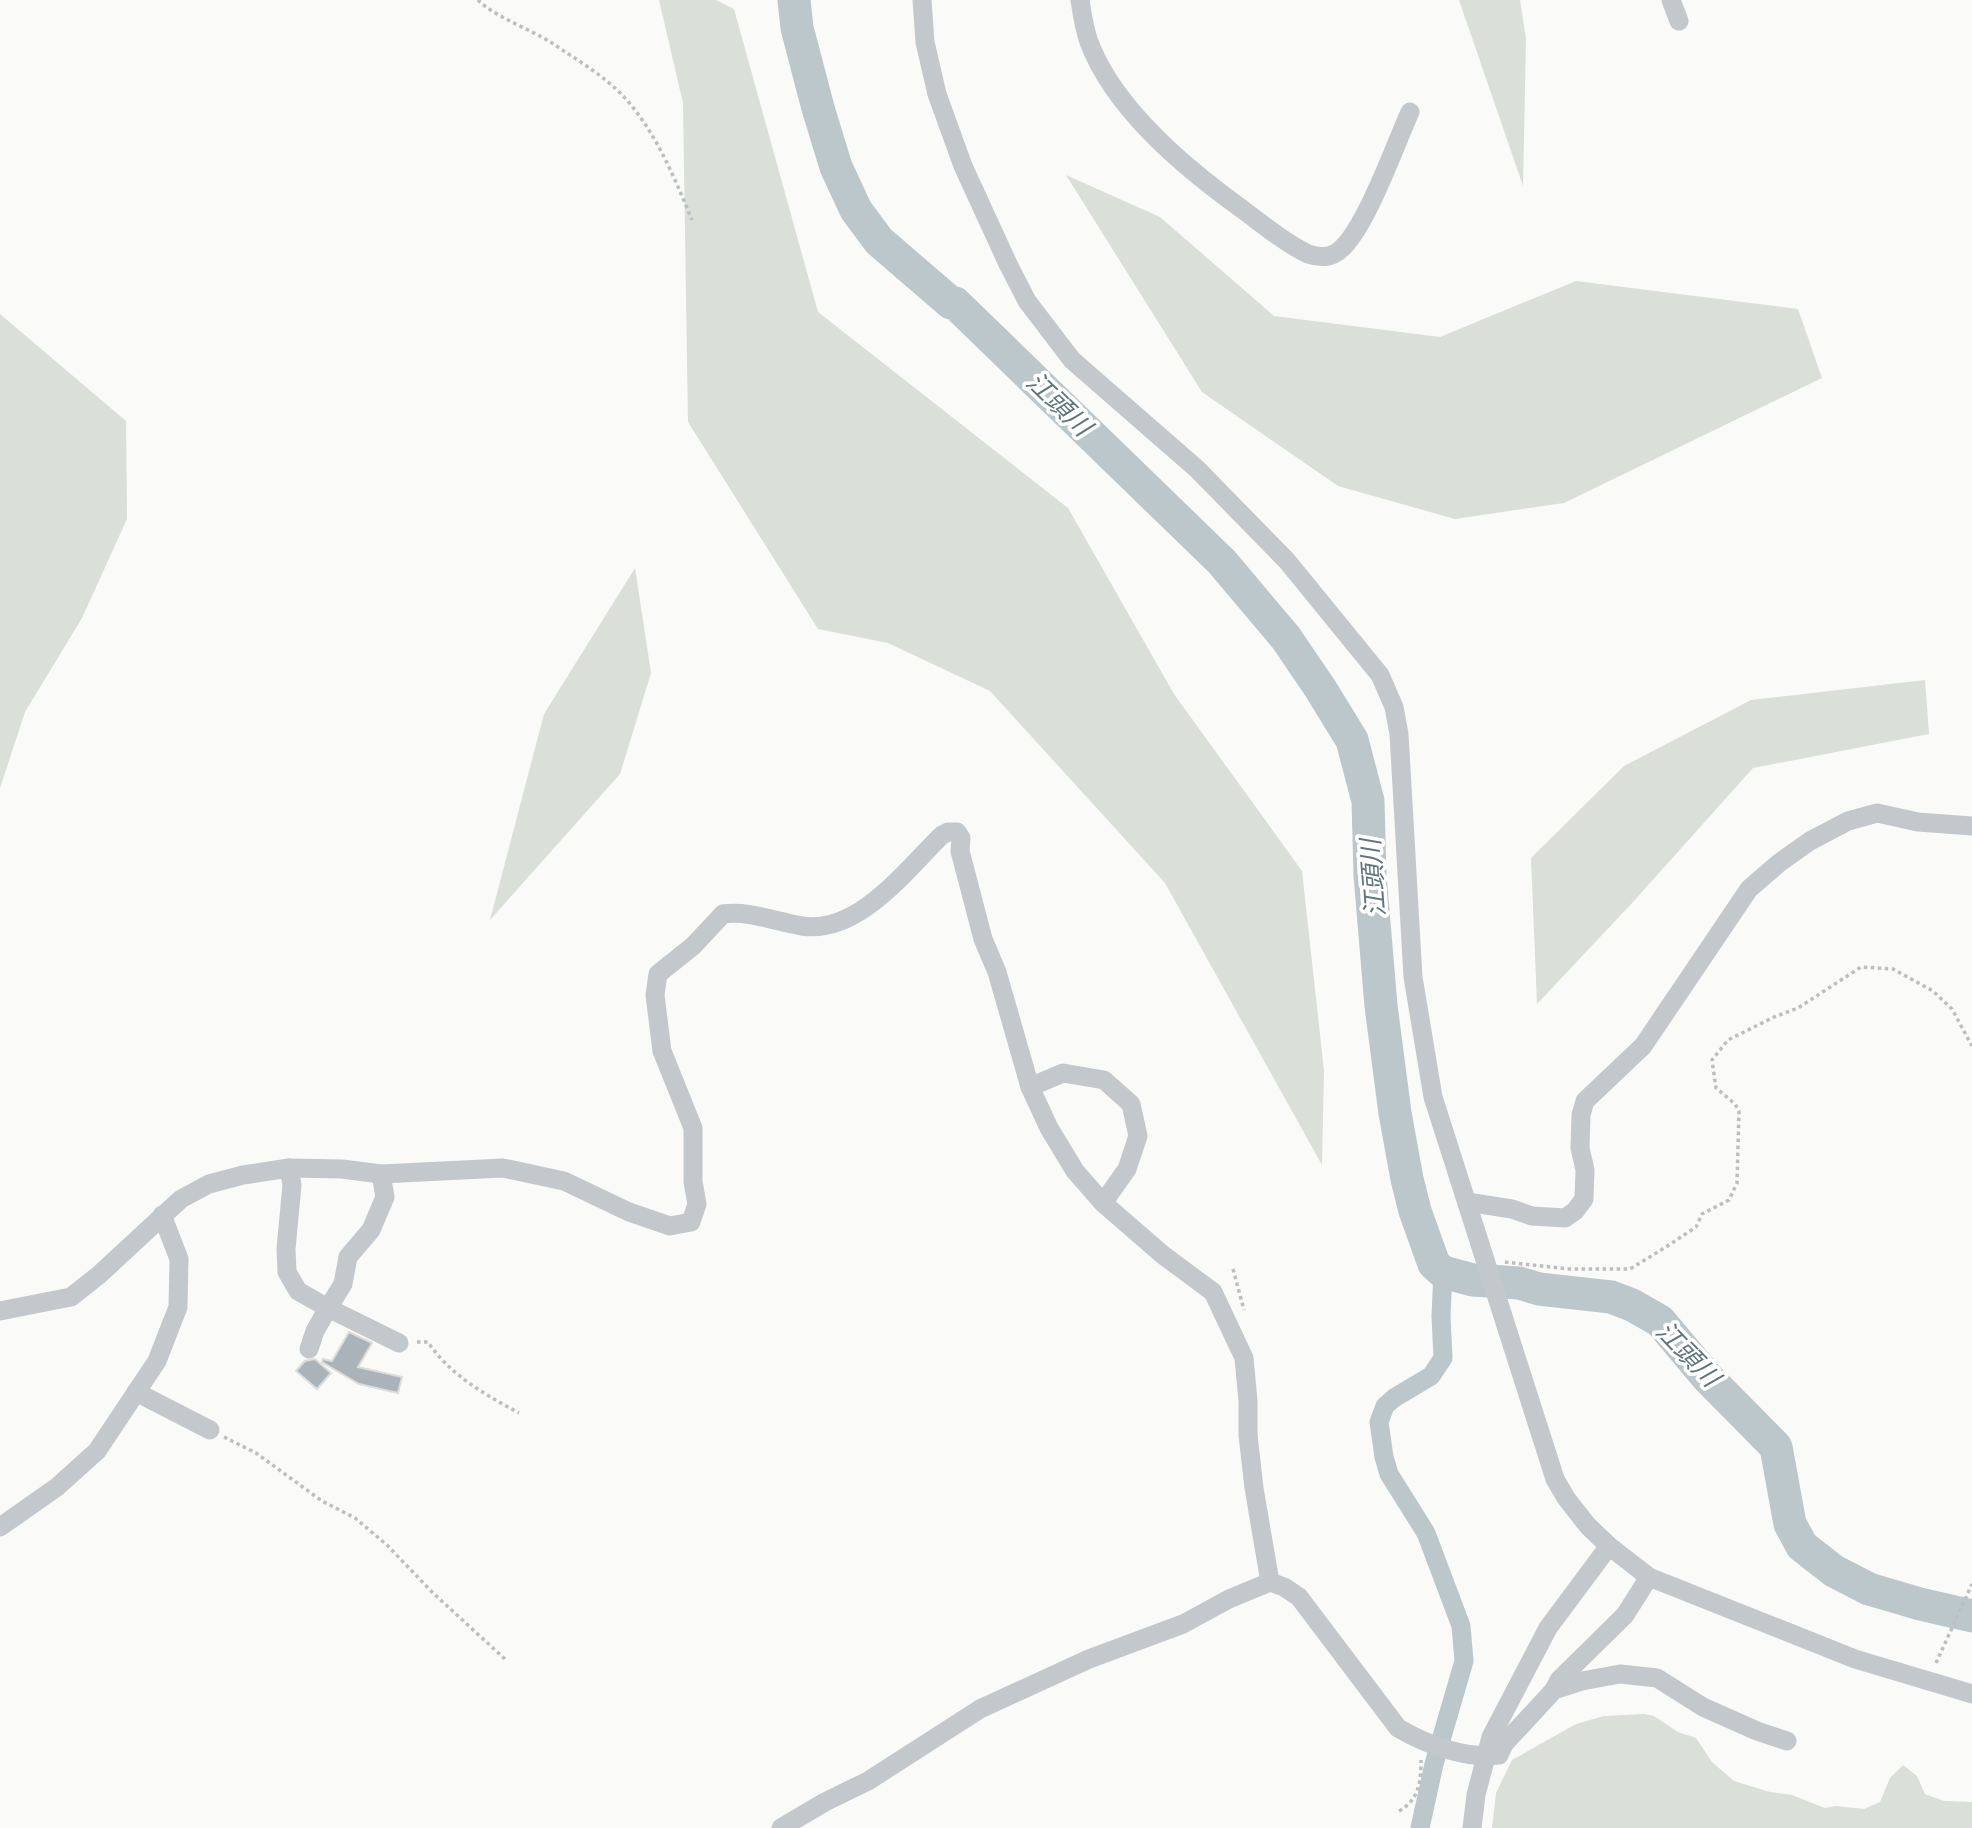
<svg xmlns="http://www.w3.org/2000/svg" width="1972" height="1828" font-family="Figtree,'Noto Sans JP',sans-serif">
<rect width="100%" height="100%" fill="#fafaf8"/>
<g fill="#dadfd7">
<path d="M 659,0 L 716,0 L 734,9 L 818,312 L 1068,508 L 1174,694 L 1302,871 L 1324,1071 L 1322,1165 L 1165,883 L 990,691 L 888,643 L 818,629 L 688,422 L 683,103 Z"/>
<path d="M 1459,0 L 1520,0 L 1526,39 L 1523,186 Z"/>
<path d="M 1066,175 L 1160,217 L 1274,316 L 1440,337 L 1576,281 L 1798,309 L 1822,378 L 1564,503 L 1455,519 L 1338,486 L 1202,392 Z"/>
<path d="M 0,314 L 126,421 L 127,519 L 82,618 L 25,712 L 0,788 Z"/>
<path d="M 635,568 L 651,673 L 620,774 L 490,920 L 544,714 Z"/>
<path d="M 1925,680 L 1929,734 L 1753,768 L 1633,902 L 1537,1004 L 1531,858 L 1624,766 L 1751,700 Z"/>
<path d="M 1644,1714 L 1654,1716 L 1678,1732 L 1696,1738 L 1712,1762 L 1734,1781 L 1770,1792 L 1792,1795 L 1825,1808 L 1836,1806 L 1864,1809 L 1880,1802 L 1890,1778 L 1903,1765 L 1917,1776 L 1925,1794 L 1944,1801 L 1972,1802 L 1972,1828 L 1492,1828 L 1496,1793 L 1512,1760 L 1576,1724 L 1604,1716 Z"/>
</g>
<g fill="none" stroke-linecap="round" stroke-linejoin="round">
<path stroke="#bbc7cb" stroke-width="19" d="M 1420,1828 L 1434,1764 L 1464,1661 L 1461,1626 L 1426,1533 L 1389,1474 L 1384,1457 L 1379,1422 L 1385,1406 L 1394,1398 L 1431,1376 L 1443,1358 L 1441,1316 L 1443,1272"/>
<path stroke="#bbc7cb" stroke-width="33" d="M 794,0 L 797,28 L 818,108 L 836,167 L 856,210 L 879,241 L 951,303 L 955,303 L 1222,562 L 1286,638 L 1320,688 L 1352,740 L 1368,801 L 1370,875 L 1381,1006 L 1395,1113 L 1407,1179 L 1415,1211 L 1434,1264 L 1443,1272 L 1473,1280 L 1519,1283 L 1539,1289 L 1611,1297 L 1632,1305 L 1660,1321 L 1707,1377 L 1776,1447 L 1790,1524 L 1802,1546 L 1834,1571 L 1869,1589 L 1920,1604 L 1972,1616"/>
</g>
<g fill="#aab3b9" stroke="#dcdcda" stroke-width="2">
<path d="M 349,1332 L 372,1343 L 358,1367 L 402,1377 L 398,1393 L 359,1384 L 322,1362 L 323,1359 L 332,1361 Z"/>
<path d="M 315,1359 L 331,1373 L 317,1389 L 296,1371 L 305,1361 Z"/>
</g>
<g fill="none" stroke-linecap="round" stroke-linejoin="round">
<g stroke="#bbbfc2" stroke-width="3.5" stroke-dasharray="3.5 3.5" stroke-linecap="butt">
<path d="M 478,0 C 493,16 532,30 552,43 C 577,60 605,76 625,98 C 657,134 674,177 692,220"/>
<path d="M 1505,1262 L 1569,1269 L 1630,1269 L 1666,1247 L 1696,1227 L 1702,1214 L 1729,1200 L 1737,1183 L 1739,1111 L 1735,1104 L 1716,1088 L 1712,1060 L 1728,1040 L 1774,1017 L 1798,1008 L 1861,967 L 1893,969 L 1933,991 L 1952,1009 L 1972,1046"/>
<path d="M 1233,1269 L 1244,1310"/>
<path d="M 417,1342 L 428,1342 C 450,1375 484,1394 519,1413"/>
<path d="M 224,1437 L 256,1453 L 322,1501 L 355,1518 L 387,1545 L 433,1593 L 506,1660"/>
<path d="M 1936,1663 L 1972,1584"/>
<path d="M 1399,1811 C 1419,1800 1421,1782 1421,1760"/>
</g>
<g stroke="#c3c8cc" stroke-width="19">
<path d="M 922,0 L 925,42 L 937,94 L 963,166 L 1008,264 L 1027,301 L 1072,360 L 1197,469 L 1287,561 L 1380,675 L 1394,707 L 1399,734 L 1413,977 L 1433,1097 L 1555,1479 L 1566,1498 L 1588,1526 L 1609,1546 L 1649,1577 L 1855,1659 L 1972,1694"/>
<path d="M 1080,0 C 1082,14 1084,28 1089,42 C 1114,109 1185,168 1242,209 C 1263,225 1284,242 1308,254 C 1317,257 1326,258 1334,254 C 1362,241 1396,142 1410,112"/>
<path d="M 1671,0 L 1679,21"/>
<path d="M 1030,1087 L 1063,1073 L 1104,1080 L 1131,1104 L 1138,1136 L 1127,1169 L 1103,1203"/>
<path d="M 289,1168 L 292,1185 L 286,1249 L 287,1272 L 298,1291 L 328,1308 L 343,1284 L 348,1257 L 371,1230 L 385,1197 L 381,1174"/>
<path d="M 1467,1202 L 1512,1209 L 1532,1216 L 1565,1218 L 1575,1211 L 1584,1199 L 1585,1170 L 1580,1148 L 1581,1115 L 1585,1101 L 1643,1046 L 1749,889 L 1779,863 L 1810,841 L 1848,821 L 1877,813 L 1918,822 L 1972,826"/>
<path d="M 0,1311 L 71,1297 L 100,1274 L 181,1199 L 209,1184 L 243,1175 L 289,1168 L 342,1169 L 381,1174 L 503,1168 L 564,1181 L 629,1212 L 670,1226 L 691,1222 L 697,1204 L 693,1182 L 693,1128 L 662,1051 L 655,995 L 658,974 L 693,946 L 723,914 C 748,910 777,922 802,926 C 858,935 906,870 942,835 L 948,832 L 957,832 L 961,838 L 960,851 L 983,939 L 997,972 L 1030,1087 L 1049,1128 L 1075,1171 L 1103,1203 L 1163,1255 L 1213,1292 L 1244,1358 L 1248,1401 L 1248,1435 L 1254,1488 L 1270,1582"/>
<path d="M 309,1349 L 315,1331 L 328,1308 L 399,1343"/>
<path d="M 136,1392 L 210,1430"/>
<path d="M 0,1527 L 57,1487 L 97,1451 L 157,1361 L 178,1307 L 179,1259 L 162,1215"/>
<path d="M 1554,1690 L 1559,1680 L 1625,1615 L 1649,1577"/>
<path d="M 781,1828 L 825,1802 L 868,1781 L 980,1709 L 1089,1659 L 1183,1624 L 1229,1599 L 1270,1582 L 1284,1587 L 1299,1597 L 1398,1728 C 1427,1745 1465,1759 1499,1755 L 1504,1744 L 1554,1690 L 1582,1681 L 1620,1674 L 1657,1678 L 1703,1707 L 1757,1731 L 1787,1741"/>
<path d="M 1472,1828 L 1476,1795 L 1491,1737 L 1548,1628 L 1609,1546"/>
</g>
</g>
<g text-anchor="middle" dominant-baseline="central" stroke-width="7" stroke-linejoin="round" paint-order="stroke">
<g font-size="26" font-style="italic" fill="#60757c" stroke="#fff">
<text transform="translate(1059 404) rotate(44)">江頭川</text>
<text transform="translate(1373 878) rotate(-94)">江頭川</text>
<text transform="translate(1688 1354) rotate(46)">江頭川</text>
</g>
</g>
</svg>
